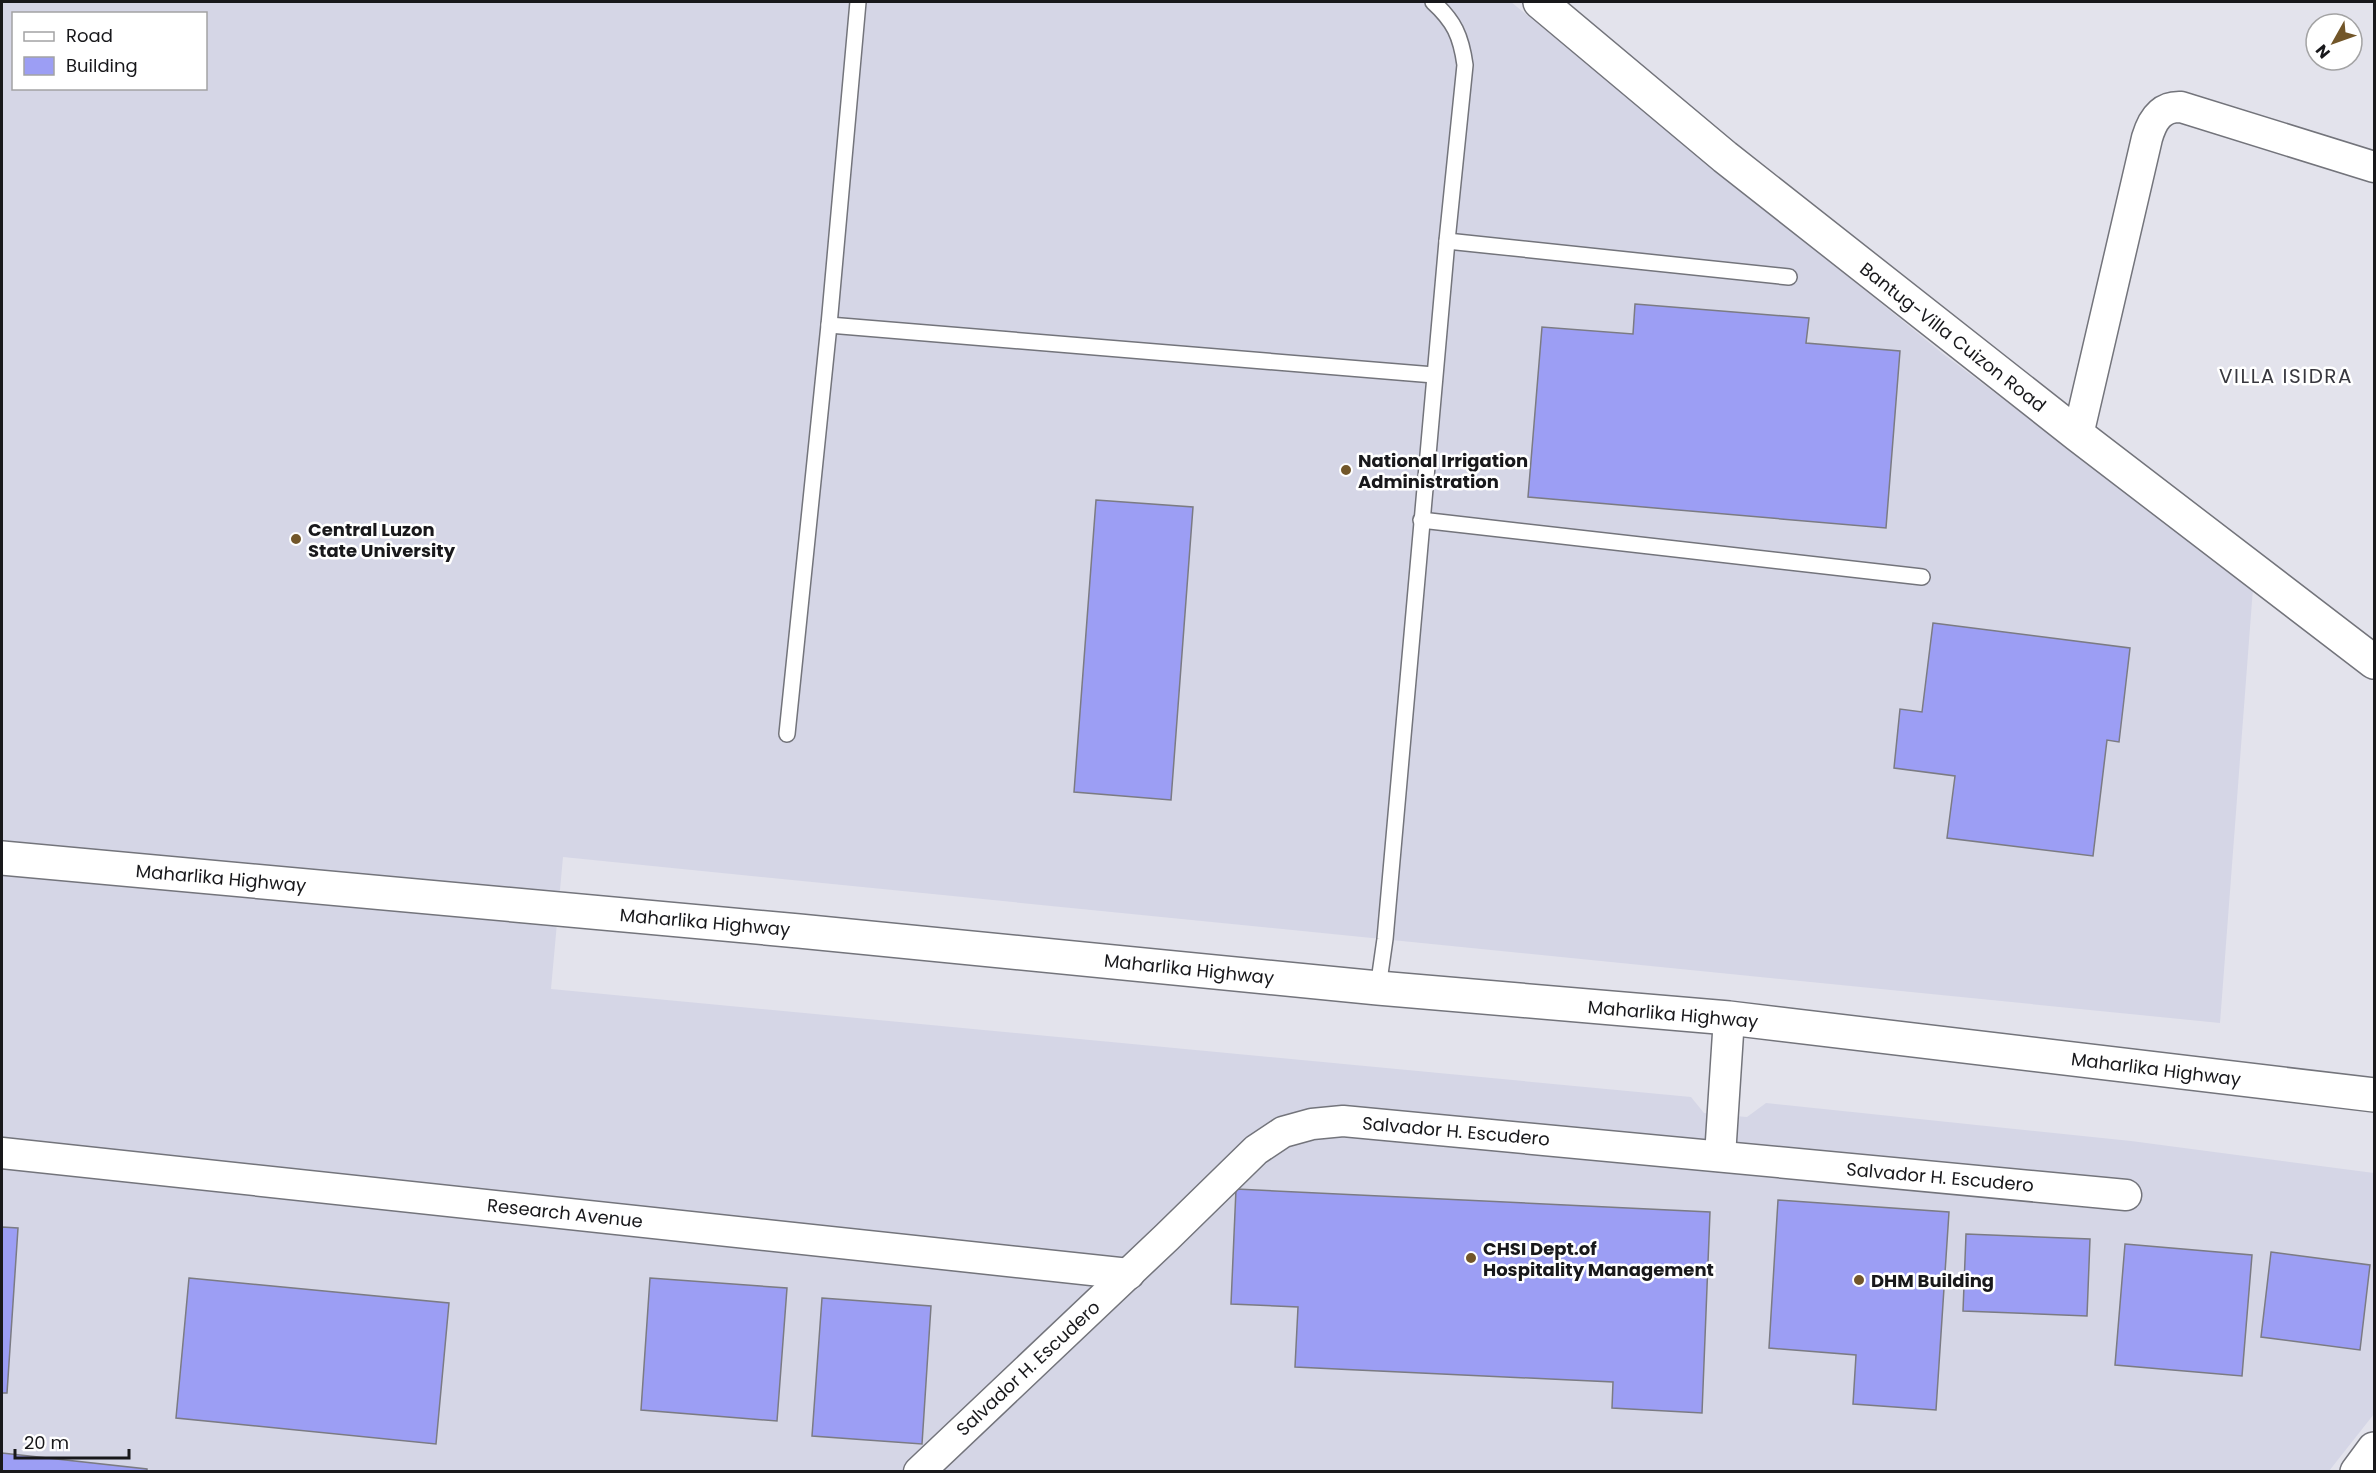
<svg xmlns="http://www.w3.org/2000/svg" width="2376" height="1473" font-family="Poppins,sans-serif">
<rect width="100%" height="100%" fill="#e3e3ec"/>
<path fill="#d5d6e6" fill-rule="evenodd" d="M 2,2 L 1511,2 L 1942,353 L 2253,588 L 2220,1023 L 563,857 L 551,989 L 1691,1097 L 1704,1113 L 1723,1115 L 1747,1117 L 1766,1103 L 2131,1141 L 2374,1173 L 2374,1414 L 2329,1471 L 2,1472 ZM 14,14 L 206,14 L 206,88 L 14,88 Z"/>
<g fill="#9c9ef4" stroke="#7b7b83" stroke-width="1.5">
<path d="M 1635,304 L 1809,318 L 1806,343 L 1900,351 L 1886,528 L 1528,497 L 1542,327 L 1633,334 Z"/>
<path d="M 1096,500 L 1193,507 L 1171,800 L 1074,792 Z"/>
<path d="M 1933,623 L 2130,648 L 2119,742 L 2107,740 L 2093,856 L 1947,838 L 1955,776 L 1894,768 L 1900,709 L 1922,712 Z"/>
<path d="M 1236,1189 L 1710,1212 L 1702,1413 L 1612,1408 L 1613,1382 L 1295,1367 L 1298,1307 L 1231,1304 Z"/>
<path d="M 1778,1200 L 1949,1212 L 1936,1410 L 1853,1404 L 1856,1355 L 1769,1348 Z"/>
<path d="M 2,1227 L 18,1228 L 7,1393 L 2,1393 Z"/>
<path d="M 1966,1234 L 2090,1239 L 2087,1316 L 1963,1311 Z"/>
<path d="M 2125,1244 L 2252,1255 L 2242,1376 L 2115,1365 Z"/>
<path d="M 2271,1252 L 2370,1265 L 2360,1350 L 2261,1337 Z"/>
<path d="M 189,1278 L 449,1303 L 436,1444 L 176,1418 Z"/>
<path d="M 650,1278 L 787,1288 L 777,1421 L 641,1410 Z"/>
<path d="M 822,1298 L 931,1306 L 922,1444 L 812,1436 Z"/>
<path d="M 2,1453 L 147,1469 L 147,1472 L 2,1472 Z"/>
</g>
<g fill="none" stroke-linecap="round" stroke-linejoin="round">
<g stroke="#73747b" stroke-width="18">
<g id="lane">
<path d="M 1447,241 L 1789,277"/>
<path d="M 829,325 L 1434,375"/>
<path d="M 1421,520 L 1922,577"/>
<path d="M 787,734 L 829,325 L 858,2"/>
<path d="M 1378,988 L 1385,939 L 1447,241 L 1465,65 C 1461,36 1454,21 1433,2"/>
</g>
</g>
<g stroke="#73747b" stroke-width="33">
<g id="street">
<path d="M 2078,435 L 2147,138 C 2152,121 2160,106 2181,107 L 2374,167"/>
<path d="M 2,1153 L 1129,1274"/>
<path d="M 1720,1156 L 1729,1018"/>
<path d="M 919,1472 L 1167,1237 L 1256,1150 L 1283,1132 L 1312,1124 L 1343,1121 L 2126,1195"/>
</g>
</g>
<g stroke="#73747b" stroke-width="36">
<g id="secondary">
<path d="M 1540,2 L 1725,157 L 2078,435 L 2374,662"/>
<path d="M 2357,1472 L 2374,1449"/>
</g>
</g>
<g stroke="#73747b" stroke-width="36">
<path id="highway" d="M 2,858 L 799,931 L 1378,988 L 1729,1018 L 2374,1095"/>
</g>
<use href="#lane" stroke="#fff" stroke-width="15"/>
<use href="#street" stroke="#fff" stroke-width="30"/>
<use href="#secondary" stroke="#fff" stroke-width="33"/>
<use href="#highway" stroke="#fff" stroke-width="33"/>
</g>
<g fill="#725629" stroke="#fff" stroke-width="2">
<circle cx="1346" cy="470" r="6"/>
<circle cx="296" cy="539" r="6"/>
<circle cx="1471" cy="1258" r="6"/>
<circle cx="1859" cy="1280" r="6"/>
</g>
<g text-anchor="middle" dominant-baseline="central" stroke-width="5" stroke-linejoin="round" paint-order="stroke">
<g font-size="18" fill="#18181b" stroke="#fff">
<text transform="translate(1953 337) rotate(38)">Bantug-Villa Cuizon Road</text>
<text transform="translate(221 878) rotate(5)">Maharlika Highway</text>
<text transform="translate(705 922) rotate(5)">Maharlika Highway</text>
<text transform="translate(1189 969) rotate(6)">Maharlika Highway</text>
<text transform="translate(1673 1014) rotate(5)">Maharlika Highway</text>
<text transform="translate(2156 1069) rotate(7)">Maharlika Highway</text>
<text transform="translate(1456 1131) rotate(5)">Salvador H. Escudero</text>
<text transform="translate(1940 1177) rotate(5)">Salvador H. Escudero</text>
<text transform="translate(565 1213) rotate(6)">Research Avenue</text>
<text transform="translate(1028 1368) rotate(-43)">Salvador H. Escudero</text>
</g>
<g font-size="18" font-weight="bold" fill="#18181b" stroke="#fff" text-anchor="start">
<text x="1358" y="460">National Irrigation<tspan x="1358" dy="21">Administration</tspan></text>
<text x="308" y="529">Central Luzon<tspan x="308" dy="21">State University</tspan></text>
<text x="1483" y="1248">CHSI Dept.of<tspan x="1483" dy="21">Hospitality Management</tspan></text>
<text x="1871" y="1280">DHM Building</text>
</g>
<g font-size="20" letter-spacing="1.5" fill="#38383f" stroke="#fff">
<text x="2286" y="376">VILLA ISIDRA</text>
</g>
</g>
<rect width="2376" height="1473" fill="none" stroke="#18181b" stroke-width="6"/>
<rect x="12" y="12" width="195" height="78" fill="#ffffff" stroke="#a3a3a4" stroke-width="1.5"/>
<rect x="24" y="32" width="30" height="9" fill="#ffffff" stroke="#a3a3a4" stroke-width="1.5"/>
<text x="66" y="42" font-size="18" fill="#18181b">Road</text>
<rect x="24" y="57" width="30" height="18" fill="#9c9ef4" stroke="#a3a3a4" stroke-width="1.5"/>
<text x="66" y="72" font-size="18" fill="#18181b">Building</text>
<g transform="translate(2334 42) rotate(230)"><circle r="28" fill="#ffffff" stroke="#a3a3a4" stroke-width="1.5"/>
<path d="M0-4.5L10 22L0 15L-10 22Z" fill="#725629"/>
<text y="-9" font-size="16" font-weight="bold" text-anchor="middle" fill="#18181b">N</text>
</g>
<path d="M15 1449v9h114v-9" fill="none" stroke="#18181b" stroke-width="3"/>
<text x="24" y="1449" font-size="18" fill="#18181b" stroke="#ffffff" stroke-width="4.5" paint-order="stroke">20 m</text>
</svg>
